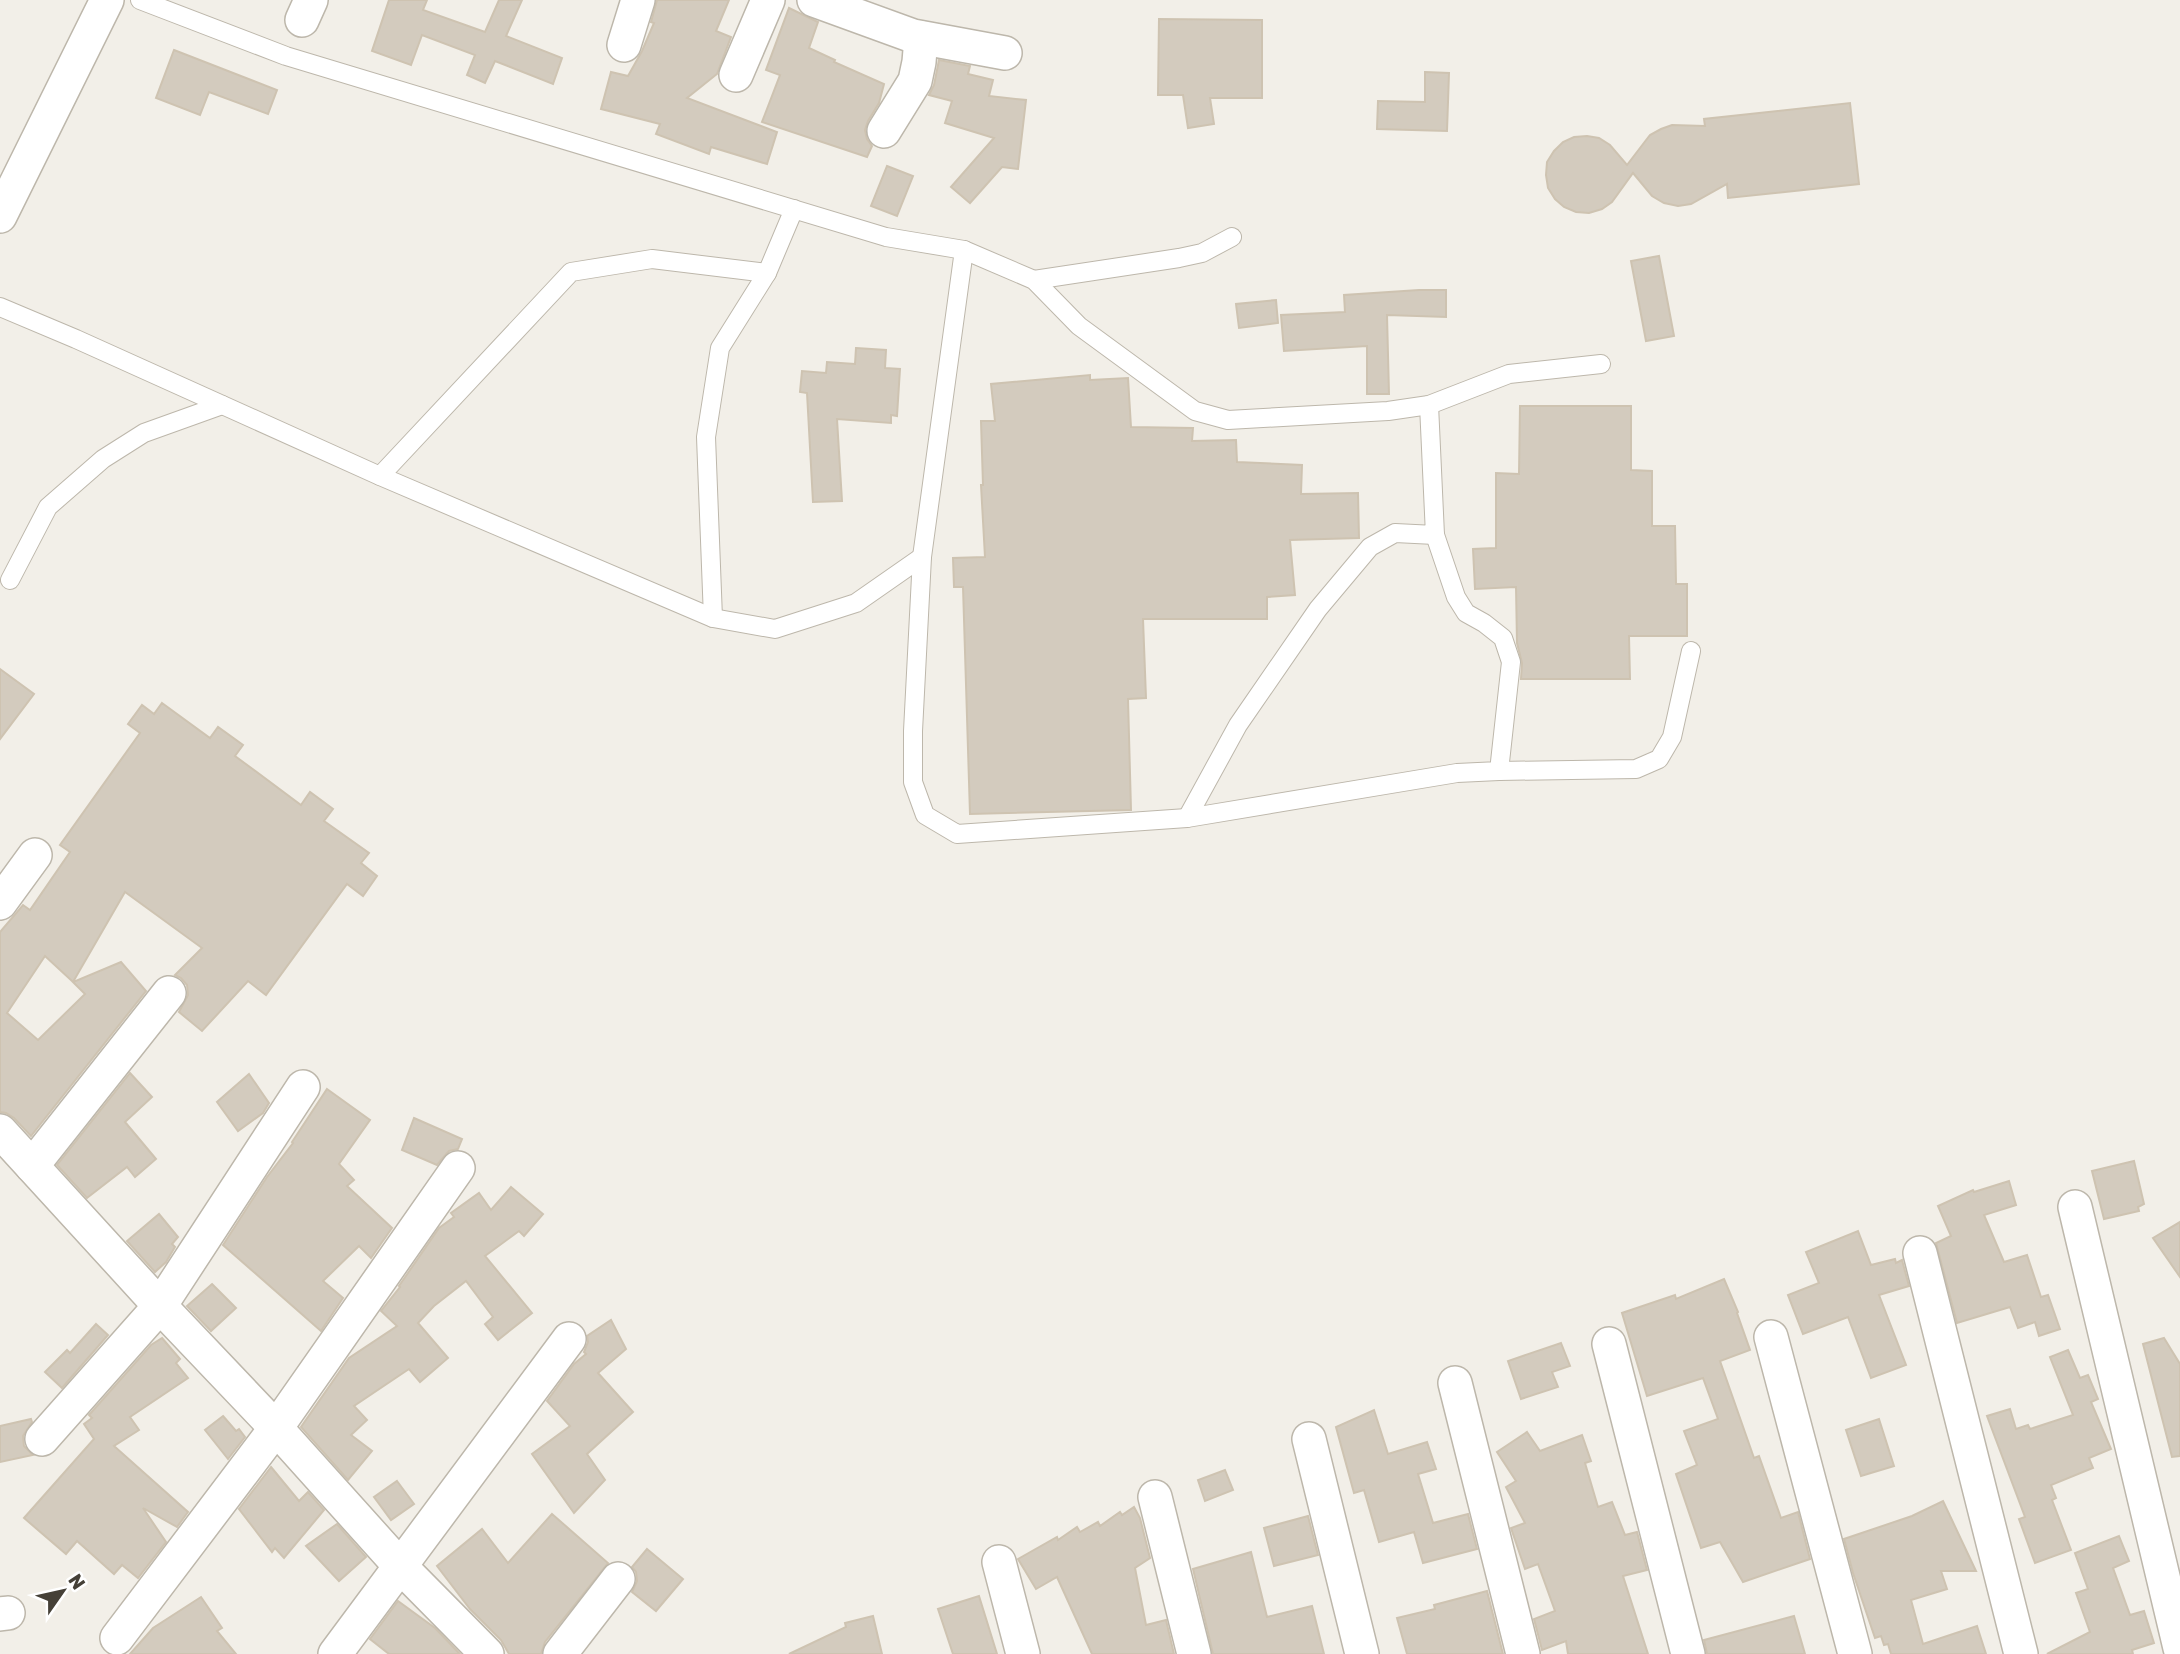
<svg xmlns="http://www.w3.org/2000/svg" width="2180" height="1654" font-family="Rubik,sans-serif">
<rect width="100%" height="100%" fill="#f2efe8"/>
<g fill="#d3cbbe" stroke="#cec3b1" stroke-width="2">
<path d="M 389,0 L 427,0 L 423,10 L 485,32 L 499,0 L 522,0 L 506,36 L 562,58 L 553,84 L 495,61 L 485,83 L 467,75 L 475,55 L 422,35 L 411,65 L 372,51 Z"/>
<path d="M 657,0 L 729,0 L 716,31 L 731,37 L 717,74 L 687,98 L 777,132 L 767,164 L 711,147 L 709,154 L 656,134 L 660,124 L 601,109 L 611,72 L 628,76 L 642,51 L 654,23 L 651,22 Z"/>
<path d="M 789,8 L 818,22 L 809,48 L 835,60 L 834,62 L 884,84 L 879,103 L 868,121 L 865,130 L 867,139 L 872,146 L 867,157 L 762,122 L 780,75 L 766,70 Z"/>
<path d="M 1159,19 L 1262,20 L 1262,98 L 1210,98 L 1214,124 L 1188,128 L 1183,95 L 1158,95 Z"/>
<path d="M 174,50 L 277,90 L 268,114 L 209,92 L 200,115 L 156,98 Z"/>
<path d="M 939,60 L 970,66 L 968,74 L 993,80 L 989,96 L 1026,100 L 1018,169 L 1002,167 L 970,203 L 951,187 L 994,138 L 945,123 L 952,101 L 929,95 L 934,85 Z"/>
<path d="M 1425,72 L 1449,73 L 1447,131 L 1377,129 L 1378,101 L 1425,102 Z"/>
<path d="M 1850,103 L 1859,184 L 1728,198 L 1727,184 L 1691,204 L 1678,206 L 1664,203 L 1652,196 L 1633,173 L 1612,202 L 1602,209 L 1589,213 L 1576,212 L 1564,207 L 1555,199 L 1548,188 L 1546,175 L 1547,162 L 1554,151 L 1563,142 L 1574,137 L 1587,136 L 1599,138 L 1610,145 L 1627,165 L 1650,135 L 1661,129 L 1672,125 L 1705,126 L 1704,119 Z"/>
<path d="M 887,166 L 913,176 L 897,216 L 871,206 Z"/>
<path d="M 1659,256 L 1674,336 L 1646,341 L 1631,261 Z"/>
<path d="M 1419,290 L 1446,290 L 1446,317 L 1387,315 L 1389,394 L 1367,394 L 1367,346 L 1284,351 L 1281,315 L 1345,312 L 1344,295 Z"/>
<path d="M 1276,300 L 1278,323 L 1239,328 L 1236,304 Z"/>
<path d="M 856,348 L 886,350 L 885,368 L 900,369 L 897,416 L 891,415 L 891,423 L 837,419 L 842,501 L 813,502 L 807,393 L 800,392 L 802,371 L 826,373 L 827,362 L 855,364 Z"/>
<path d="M 1090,375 L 1090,380 L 1128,378 L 1131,427 L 1193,428 L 1192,441 L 1236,440 L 1237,462 L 1302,465 L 1301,494 L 1358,493 L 1359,538 L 1290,540 L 1295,595 L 1267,597 L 1267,619 L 1143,619 L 1146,698 L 1128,699 L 1131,810 L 970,814 L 963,587 L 954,587 L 953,558 L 985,557 L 981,485 L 983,485 L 981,421 L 995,421 L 991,384 Z"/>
<path d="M 1520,406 L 1631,406 L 1631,470 L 1652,471 L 1652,526 L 1675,526 L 1676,584 L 1687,584 L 1687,636 L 1629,636 L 1630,679 L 1521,679 L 1522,663 L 1517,643 L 1516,587 L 1475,589 L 1473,549 L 1496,548 L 1496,473 L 1519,474 Z"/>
<path d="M 0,669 L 34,694 L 0,739 Z"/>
<path d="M 162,703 L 210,738 L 218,727 L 243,745 L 235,756 L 301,805 L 310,792 L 333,809 L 324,821 L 369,853 L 361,863 L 377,876 L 363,896 L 347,884 L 266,995 L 248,981 L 202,1031 L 179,1012 L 188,995 L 187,985 L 181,978 L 175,975 L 202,948 L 125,892 L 73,982 L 45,956 L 7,1013 L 38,1040 L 85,994 L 73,982 L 121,962 L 146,991 L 31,1136 L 14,1118 L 6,1113 L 0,1112 L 0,932 L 23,905 L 30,910 L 70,852 L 60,845 L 140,733 L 128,724 L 142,705 L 154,714 Z"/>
<path d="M 130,1073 L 152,1097 L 125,1122 L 156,1159 L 135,1177 L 127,1167 L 87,1198 L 57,1165 Z"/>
<path d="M 249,1074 L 269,1103 L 263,1113 L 238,1131 L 217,1102 Z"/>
<path d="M 327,1089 L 370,1120 L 339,1164 L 354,1180 L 347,1186 L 392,1228 L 371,1258 L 359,1246 L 323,1281 L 343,1298 L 321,1331 L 223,1245 L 267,1177 L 293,1143 L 292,1142 Z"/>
<path d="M 414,1118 L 462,1139 L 458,1149 L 449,1151 L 437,1165 L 402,1150 Z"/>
<path d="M 2134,1161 L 2144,1204 L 2138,1207 L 2139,1211 L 2104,1219 L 2092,1171 Z"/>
<path d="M 2009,1181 L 2016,1205 L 1984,1215 L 2004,1262 L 2027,1255 L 2041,1297 L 2048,1295 L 2060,1329 L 2039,1336 L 2035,1322 L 2018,1328 L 2010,1307 L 1957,1323 L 1936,1243 L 1951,1236 L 1938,1206 L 1973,1190 L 1974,1192 Z"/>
<path d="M 511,1187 L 543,1214 L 524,1236 L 519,1231 L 485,1256 L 532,1313 L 498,1340 L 485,1324 L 493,1317 L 466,1281 L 434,1306 L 418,1323 L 448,1358 L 420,1382 L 409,1369 L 354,1406 L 367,1420 L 351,1435 L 372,1451 L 348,1480 L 301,1427 L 349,1358 L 397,1326 L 381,1311 L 400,1287 L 399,1286 L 439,1228 L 454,1217 L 451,1213 L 479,1193 L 491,1210 Z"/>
<path d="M 159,1214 L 178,1237 L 172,1244 L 175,1247 L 166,1262 L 155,1272 L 127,1241 Z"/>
<path d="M 2180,1222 L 2180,1277 L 2153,1238 Z"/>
<path d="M 1858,1231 L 1871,1265 L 1895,1259 L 1896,1263 L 1902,1260 L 1909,1286 L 1879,1295 L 1906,1365 L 1871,1378 L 1848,1317 L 1803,1334 L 1788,1295 L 1819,1283 L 1806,1252 Z"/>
<path d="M 1724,1279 L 1738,1312 L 1737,1313 L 1750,1350 L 1720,1361 L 1754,1458 L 1759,1456 L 1781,1518 L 1798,1512 L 1810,1559 L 1743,1582 L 1720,1542 L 1701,1548 L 1676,1474 L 1697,1465 L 1684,1431 L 1718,1419 L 1703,1378 L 1647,1396 L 1622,1313 L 1675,1295 L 1676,1299 Z"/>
<path d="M 212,1284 L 236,1308 L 211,1331 L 187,1306 Z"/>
<path d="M 611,1320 L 626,1349 L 598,1373 L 633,1412 L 587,1454 L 605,1480 L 574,1513 L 532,1454 L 570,1426 L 547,1401 L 574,1364 L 586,1354 L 584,1352 L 588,1342 L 587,1336 Z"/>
<path d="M 96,1324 L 108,1335 L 62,1388 L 45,1372 L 67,1350 L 70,1353 Z"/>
<path d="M 162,1338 L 180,1359 L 176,1363 L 188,1378 L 130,1417 L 139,1430 L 114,1446 L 188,1512 L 177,1527 L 143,1508 L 166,1542 L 138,1578 L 122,1565 L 114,1574 L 77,1541 L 66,1554 L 24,1518 L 94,1439 L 84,1424 L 92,1418 L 89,1415 L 151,1345 Z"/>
<path d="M 2164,1338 L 2180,1364 L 2180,1456 L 2172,1457 L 2143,1344 Z"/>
<path d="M 1561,1343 L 1570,1366 L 1552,1372 L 1558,1387 L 1521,1399 L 1508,1361 Z"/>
<path d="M 2068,1350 L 2080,1378 L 2088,1375 L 2098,1399 L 2091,1402 L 2111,1449 L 2089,1458 L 2093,1468 L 2051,1485 L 2056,1498 L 2052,1500 L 2071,1550 L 2035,1563 L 2019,1519 L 2025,1517 L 1987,1416 L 2010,1409 L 2016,1429 L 2028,1425 L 2030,1429 L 2073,1415 L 2050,1357 Z"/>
<path d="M 1374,1410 L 1388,1454 L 1427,1442 L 1436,1469 L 1418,1474 L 1433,1523 L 1468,1514 L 1477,1549 L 1423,1563 L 1414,1532 L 1379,1542 L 1364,1490 L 1354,1493 L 1336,1427 Z"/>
<path d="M 223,1416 L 236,1431 L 239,1429 L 245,1437 L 228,1459 L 205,1430 Z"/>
<path d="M 31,1419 L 32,1422 L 23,1436 L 24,1446 L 33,1455 L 0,1462 L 0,1426 Z"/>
<path d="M 1879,1419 L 1894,1466 L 1861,1476 L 1846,1430 Z"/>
<path d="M 1527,1432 L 1540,1451 L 1582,1435 L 1591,1461 L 1585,1463 L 1598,1507 L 1612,1502 L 1625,1535 L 1637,1532 L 1647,1570 L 1623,1576 L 1648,1654 L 1568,1654 L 1566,1641 L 1542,1650 L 1534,1619 L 1555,1611 L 1538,1564 L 1525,1569 L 1511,1528 L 1525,1523 L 1506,1487 L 1516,1481 L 1497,1452 Z"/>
<path d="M 271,1467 L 299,1501 L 308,1492 L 324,1510 L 284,1558 L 275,1548 L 272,1552 L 239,1509 Z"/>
<path d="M 1225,1470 L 1233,1490 L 1205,1501 L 1198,1480 Z"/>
<path d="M 397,1481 L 414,1504 L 391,1520 L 374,1497 Z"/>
<path d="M 1943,1501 L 1976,1571 L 1941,1571 L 1947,1589 L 1911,1600 L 1923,1644 L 1977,1626 L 1986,1654 L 1891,1654 L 1888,1644 L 1884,1645 L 1881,1636 L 1875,1638 L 1853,1573 L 1844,1539 L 1912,1516 Z"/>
<path d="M 1134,1507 L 1140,1518 L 1150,1558 L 1135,1568 L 1146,1625 L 1166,1620 L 1174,1654 L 1092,1654 L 1057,1577 L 1036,1589 L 1018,1559 L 1057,1537 L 1058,1540 L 1077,1527 L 1080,1532 L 1098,1522 L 1100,1526 L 1120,1512 L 1122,1515 Z"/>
<path d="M 552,1514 L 608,1563 L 545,1642 L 541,1654 L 509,1654 L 501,1640 L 470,1609 L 437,1566 L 482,1529 L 508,1563 Z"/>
<path d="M 1308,1516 L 1318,1555 L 1274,1566 L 1264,1528 Z"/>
<path d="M 337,1524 L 366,1557 L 339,1581 L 306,1546 Z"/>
<path d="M 2119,1536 L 2129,1561 L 2113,1568 L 2130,1615 L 2144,1611 L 2154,1643 L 2132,1650 L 2133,1654 L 2047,1654 L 2090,1632 L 2076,1593 L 2088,1589 L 2075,1553 Z"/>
<path d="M 647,1549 L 683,1579 L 656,1611 L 632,1592 L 637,1581 L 636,1572 L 632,1567 Z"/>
<path d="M 1251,1552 L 1267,1617 L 1312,1606 L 1324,1654 L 1213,1654 L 1193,1569 Z"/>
<path d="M 1487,1591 L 1503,1654 L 1407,1654 L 1397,1618 L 1435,1609 L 1434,1605 Z"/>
<path d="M 979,1596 L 997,1654 L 953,1654 L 938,1609 Z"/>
<path d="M 201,1597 L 222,1628 L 217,1631 L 236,1654 L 130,1654 L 153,1628 Z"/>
<path d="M 398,1601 L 435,1628 L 460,1654 L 389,1654 L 370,1639 Z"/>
<path d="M 873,1616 L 882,1654 L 789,1654 L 846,1627 L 845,1623 Z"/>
<path d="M 1794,1616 L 1805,1654 L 1707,1654 L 1704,1640 Z"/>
</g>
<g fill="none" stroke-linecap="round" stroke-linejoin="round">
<g stroke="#bdb7ab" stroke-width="20">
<g id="service">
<path d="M 140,0 L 286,56 L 886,237 L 964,250 L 1034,280 L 1079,326 L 1195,411 L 1228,420 L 1388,411 L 1429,405 L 1509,374 L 1601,364"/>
<path d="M 964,250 L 922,557 L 913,731 L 913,782 L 925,815 L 957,834 L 1187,818 L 1457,773 L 1499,771 L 1511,662 L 1503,638 L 1484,623 L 1466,613 L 1456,597 L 1435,535"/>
<path d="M 1034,280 L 1179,258 L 1202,253 L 1232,237"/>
<path d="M 0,307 L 76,339 L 380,476 L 713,618 L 775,629 L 856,603 L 922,557"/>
<path d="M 380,476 L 571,272 L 652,259 L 767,273 L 794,209"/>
<path d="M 10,580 L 48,507 L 103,459 L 144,433 L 222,405"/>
<path d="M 713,618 L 706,437 L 720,348 L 767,273"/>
<path d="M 1499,771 L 1636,769 L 1659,759 L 1672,737 L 1691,651"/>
<path d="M 1187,818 L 1238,725 L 1318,609 L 1370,547 L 1395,533 L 1435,535 L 1429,405"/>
</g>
</g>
<g stroke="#bdb7ab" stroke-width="36">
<g id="minor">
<path d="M 814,0 L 913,36 L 1005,53"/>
<path d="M 302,20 L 311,0"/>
<path d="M 624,45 L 638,0"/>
<path d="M 736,75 L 768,0"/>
<path d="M 884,131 L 915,81 L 919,62 L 921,38"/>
<path d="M 0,216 L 107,0"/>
<path d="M 0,903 L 35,855"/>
<path d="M 0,1131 L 160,1306 L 276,1428 L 400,1566 L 487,1654"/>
<path d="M 32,1166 L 169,993"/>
<path d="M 2075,1207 L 2180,1648"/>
<path d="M 1920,1253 L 2021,1654"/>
<path d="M 1771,1337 L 1855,1654"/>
<path d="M 1609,1344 L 1688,1654"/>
<path d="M 1455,1383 L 1523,1654"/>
<path d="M 42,1439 L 160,1306 L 303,1087"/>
<path d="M 1309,1439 L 1362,1654"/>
<path d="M 1155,1497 L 1194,1654"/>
<path d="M 999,1562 L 1023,1654"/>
<path d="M 0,1614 L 8,1613"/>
<path d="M 117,1638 L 276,1428 L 458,1168"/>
<path d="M 335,1654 L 569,1339"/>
<path d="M 560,1654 L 618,1579"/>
</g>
</g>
<use href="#service" stroke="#fff" stroke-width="18"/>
<use href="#minor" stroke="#fff" stroke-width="33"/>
</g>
<g transform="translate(63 1591) rotate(56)" stroke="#ffffff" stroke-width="5" paint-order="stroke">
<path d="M0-5L12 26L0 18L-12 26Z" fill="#454037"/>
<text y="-10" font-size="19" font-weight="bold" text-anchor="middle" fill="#454037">N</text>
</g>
</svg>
